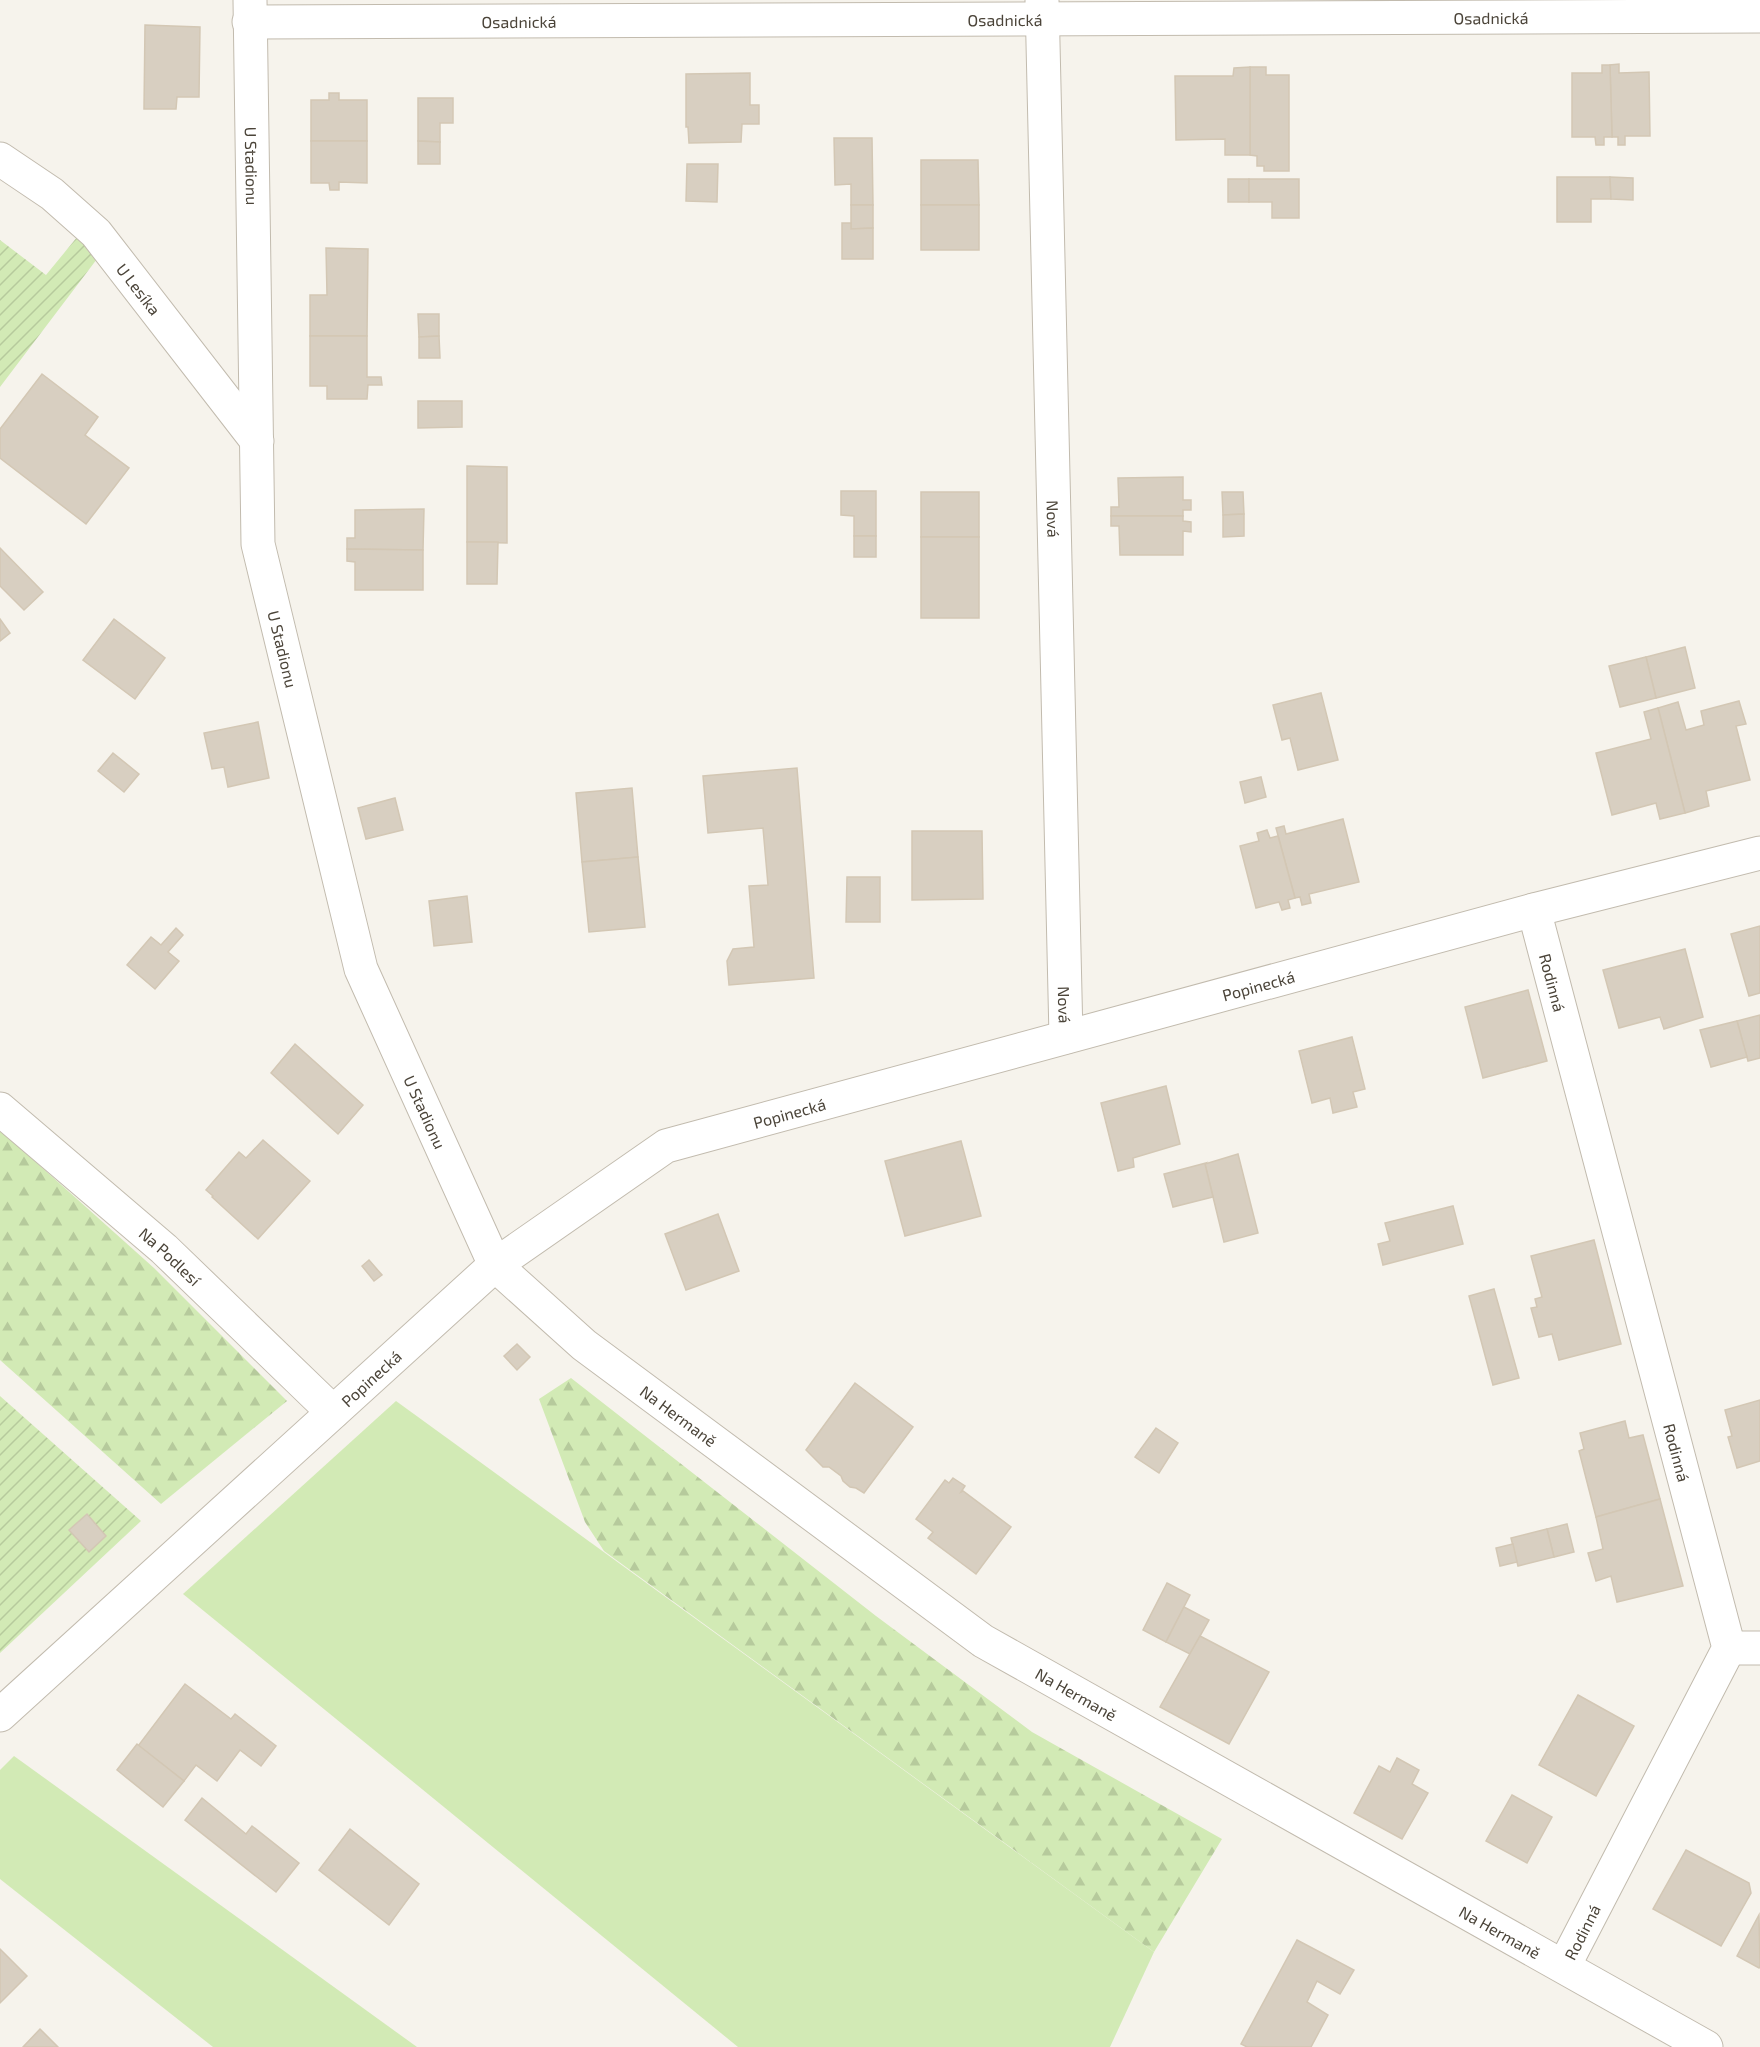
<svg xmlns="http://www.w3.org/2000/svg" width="1760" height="2047" font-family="'Exo 2',sans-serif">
<defs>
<pattern id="forest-firs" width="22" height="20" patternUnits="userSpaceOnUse" patternTransform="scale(1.5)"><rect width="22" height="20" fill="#d2eab5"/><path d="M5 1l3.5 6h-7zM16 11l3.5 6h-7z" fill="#b6ca9c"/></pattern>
<pattern id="garden-furrows" width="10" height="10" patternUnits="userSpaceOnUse" patternTransform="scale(1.5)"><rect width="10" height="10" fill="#d2eab5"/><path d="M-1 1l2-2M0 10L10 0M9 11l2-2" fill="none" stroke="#b6ca9c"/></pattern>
</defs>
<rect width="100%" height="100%" fill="#f6f3ec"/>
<g fill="#d2eab5">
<path d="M 396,1401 L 1154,1952 L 1110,2047 L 738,2047 L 183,1594 Z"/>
<path d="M 14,1756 L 417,2047 L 213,2047 L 0,1879 L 0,1770 Z"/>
</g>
<g fill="url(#forest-firs)">
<path d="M 0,1130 L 154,1268 L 287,1401 L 161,1504 L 0,1360 Z"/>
<path d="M 571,1378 L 876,1616 L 1032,1732 L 1222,1839 L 1154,1952 L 604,1551 L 585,1522 L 539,1399 Z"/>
</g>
<g fill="url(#garden-furrows)">
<path d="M 78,236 L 100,255 L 0,387 L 0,240 L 46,275 Z"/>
<path d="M 0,1396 L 141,1521 L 0,1653 Z"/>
</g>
<g fill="#d8cfc1" stroke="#d3c7b4" stroke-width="1.5">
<path d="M 145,25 L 200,27 L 199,97 L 177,97 L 176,109 L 144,109 Z"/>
<path d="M 1619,64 L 1619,73 L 1649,72 L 1650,136 L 1625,136 L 1625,145 L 1618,145 L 1618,137 L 1612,137 L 1610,65 Z"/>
<path d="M 1602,65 L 1610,65 L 1612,137 L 1604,137 L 1604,145 L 1596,145 L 1595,137 L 1572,137 L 1572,73 L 1602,73 Z"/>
<path d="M 1250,67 L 1266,67 L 1266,75 L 1289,75 L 1289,171 L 1264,171 L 1264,166 L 1257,166 L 1257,156 L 1250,155 Z"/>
<path d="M 1250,67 L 1250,155 L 1225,155 L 1225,139 L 1176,140 L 1175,76 L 1233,76 L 1234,68 Z"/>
<path d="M 750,73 L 750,105 L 759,105 L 759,124 L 742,124 L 741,142 L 689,143 L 688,127 L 686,127 L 686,74 Z"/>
<path d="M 329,93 L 339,93 L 339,100 L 367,100 L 367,141 L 311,141 L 311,100 L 329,100 Z"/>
<path d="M 418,98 L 453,98 L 453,123 L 440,123 L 440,142 L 418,141 Z"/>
<path d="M 834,138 L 872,138 L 873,205 L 851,205 L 851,184 L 835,185 Z"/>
<path d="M 311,141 L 367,141 L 367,183 L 339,182 L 339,190 L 330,190 L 329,183 L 311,183 Z"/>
<path d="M 418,141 L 440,142 L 440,164 L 418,164 Z"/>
<path d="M 921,160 L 978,160 L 979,205 L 921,205 Z"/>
<path d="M 687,164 L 718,164 L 717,202 L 686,201 Z"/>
<path d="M 1557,177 L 1610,177 L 1611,199 L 1591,199 L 1591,222 L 1557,222 Z"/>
<path d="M 1610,177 L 1633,178 L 1633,200 L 1611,199 Z"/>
<rect x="1228" y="179" width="21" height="23"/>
<path d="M 1249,179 L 1299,179 L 1299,218 L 1272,218 L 1272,202 L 1249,202 Z"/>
<path d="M 851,205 L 873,205 L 873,228 L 851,229 Z"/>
<rect x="921" y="205" width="58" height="45"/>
<path d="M 842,223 L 851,223 L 851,229 L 873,228 L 873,259 L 842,259 Z"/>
<path d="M 326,248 L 368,249 L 367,336 L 310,336 L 310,295 L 327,295 Z"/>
<path d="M 418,314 L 439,314 L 439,336 L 419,337 Z"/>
<path d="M 310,336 L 367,336 L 367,377 L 381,377 L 382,385 L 368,385 L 367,399 L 327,399 L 327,386 L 310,386 Z"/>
<path d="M 439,336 L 440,358 L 419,358 L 419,337 Z"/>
<path d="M 42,374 L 98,417 L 85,435 L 129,468 L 86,524 L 0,458 L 0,429 Z"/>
<path d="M 418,401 L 462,401 L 462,427 L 418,428 Z"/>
<path d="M 467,466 L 507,467 L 507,543 L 467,542 Z"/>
<path d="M 1183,477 L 1183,500 L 1191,500 L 1191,510 L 1183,510 L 1183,516 L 1111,516 L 1111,507 L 1119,507 L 1118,478 Z"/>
<path d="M 841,491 L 876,491 L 876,536 L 854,536 L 854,516 L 841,515 Z"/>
<rect x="921" y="492" width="58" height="45"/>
<path d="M 1222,492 L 1243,492 L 1244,514 L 1223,515 Z"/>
<path d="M 424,509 L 423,550 L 347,549 L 347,538 L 355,538 L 355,510 Z"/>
<path d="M 1244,514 L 1244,536 L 1223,537 L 1223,515 Z"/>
<path d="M 1111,516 L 1183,516 L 1183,521 L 1191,522 L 1191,532 L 1183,531 L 1183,555 L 1120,555 L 1119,526 L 1111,526 Z"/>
<rect x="854" y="536" width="22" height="21"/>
<rect x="921" y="537" width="58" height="81"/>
<path d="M 467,542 L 498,542 L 497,584 L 467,584 Z"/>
<path d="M 0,548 L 43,592 L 24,610 L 0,586 Z"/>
<path d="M 347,549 L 423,550 L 423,590 L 355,590 L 355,562 L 347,561 Z"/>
<path d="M 0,619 L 10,633 L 0,641 Z"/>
<path d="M 114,619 L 165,658 L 135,699 L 83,660 Z"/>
<path d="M 1685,647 L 1695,688 L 1656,698 L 1646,657 Z"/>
<path d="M 1646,657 L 1656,698 L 1620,707 L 1609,666 Z"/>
<path d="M 1321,693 L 1338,760 L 1298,770 L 1290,738 L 1282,740 L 1273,705 Z"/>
<path d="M 1739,701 L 1746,724 L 1736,726 L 1750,780 L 1706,791 L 1709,806 L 1685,813 L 1658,708 L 1678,702 L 1686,730 L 1704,725 L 1701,711 Z"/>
<path d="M 1658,708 L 1685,813 L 1660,819 L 1656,803 L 1612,815 L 1596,753 L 1651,739 L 1644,712 Z"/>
<path d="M 258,722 L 269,778 L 228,787 L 224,767 L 212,769 L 204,733 Z"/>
<path d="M 113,753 L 139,774 L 124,792 L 98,771 Z"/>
<path d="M 797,768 L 814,978 L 729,985 L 727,961 L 733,949 L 754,947 L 749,886 L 768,885 L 763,828 L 708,833 L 703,776 Z"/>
<path d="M 1261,777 L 1266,797 L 1245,803 L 1240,782 Z"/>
<path d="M 632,788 L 638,857 L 582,862 L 576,793 Z"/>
<path d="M 395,798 L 403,830 L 366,839 L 358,808 Z"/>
<path d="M 1343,819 L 1359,882 L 1309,894 L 1311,903 L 1302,905 L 1300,897 L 1295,898 L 1276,828 L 1284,826 L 1286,834 Z"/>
<path d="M 1267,830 L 1270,838 L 1278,836 L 1295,898 L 1288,900 L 1290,908 L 1282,910 L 1279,902 L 1256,908 L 1240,846 L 1259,841 L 1257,833 Z"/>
<path d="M 912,831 L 982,831 L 983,899 L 912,900 Z"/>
<path d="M 638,857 L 645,927 L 589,932 L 582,862 Z"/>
<path d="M 847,877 L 880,877 L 880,922 L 846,922 Z"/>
<path d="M 467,896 L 472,942 L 434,946 L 429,901 Z"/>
<path d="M 1760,926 L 1760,993 L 1749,996 L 1731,934 Z"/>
<path d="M 176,928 L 183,935 L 168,952 L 179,961 L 155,989 L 127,965 L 151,937 L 161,945 Z"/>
<path d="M 1685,949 L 1703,1017 L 1664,1029 L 1660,1017 L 1619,1028 L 1603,970 Z"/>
<path d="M 1528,990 L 1547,1061 L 1483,1078 L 1465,1007 Z"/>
<path d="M 1760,1015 L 1760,1058 L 1748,1061 L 1737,1021 Z"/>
<path d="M 1737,1021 L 1747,1057 L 1711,1067 L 1700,1030 Z"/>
<path d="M 1352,1037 L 1365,1089 L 1353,1092 L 1357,1107 L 1333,1113 L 1330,1098 L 1312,1103 L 1299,1051 Z"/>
<path d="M 295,1044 L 363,1105 L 338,1134 L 271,1073 Z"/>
<path d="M 1166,1086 L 1180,1144 L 1133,1158 L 1134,1167 L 1118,1171 L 1101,1103 Z"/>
<path d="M 263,1140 L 310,1181 L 258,1239 L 212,1197 L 213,1196 L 206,1190 L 239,1152 L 246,1158 Z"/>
<path d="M 961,1141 L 981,1216 L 905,1236 L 885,1161 Z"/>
<path d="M 1238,1154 L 1258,1233 L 1224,1242 L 1205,1164 Z"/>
<path d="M 1206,1163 L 1205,1164 L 1213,1197 L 1173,1207 L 1164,1174 Z"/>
<path d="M 1453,1206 L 1463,1244 L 1383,1265 L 1378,1244 L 1390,1241 L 1385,1223 Z"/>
<path d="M 718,1214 L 739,1271 L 686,1290 L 665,1234 Z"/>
<path d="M 1594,1240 L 1621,1344 L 1559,1360 L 1552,1334 L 1539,1337 L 1531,1308 L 1537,1307 L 1535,1299 L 1542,1297 L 1531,1256 Z"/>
<path d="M 369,1260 L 382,1275 L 374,1281 L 362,1266 Z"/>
<path d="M 1494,1289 L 1519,1378 L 1493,1385 L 1469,1296 Z"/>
<path d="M 517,1344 L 530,1357 L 517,1370 L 504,1356 Z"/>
<path d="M 855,1383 L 913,1427 L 864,1493 L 856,1488 L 850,1487 L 843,1481 L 841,1476 L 829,1467 L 823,1467 L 806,1450 Z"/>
<path d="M 1760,1400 L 1760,1461 L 1737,1468 L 1728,1437 L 1732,1436 L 1725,1410 Z"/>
<path d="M 1625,1421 L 1629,1438 L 1643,1435 L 1660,1499 L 1596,1517 L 1579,1451 L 1584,1449 L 1580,1433 Z"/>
<path d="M 1156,1428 L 1178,1443 L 1159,1473 L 1135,1457 Z"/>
<path d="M 953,1478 L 965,1486 L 961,1492 L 963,1491 L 1011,1527 L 976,1574 L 928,1538 L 933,1532 L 916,1519 L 945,1480 L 949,1483 Z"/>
<path d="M 1660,1499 L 1683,1586 L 1617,1602 L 1611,1576 L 1596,1581 L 1588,1553 L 1603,1549 L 1596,1517 Z"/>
<path d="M 87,1514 L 106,1536 L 89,1552 L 69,1530 Z"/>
<path d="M 1567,1524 L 1574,1552 L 1554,1557 L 1547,1529 Z"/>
<path d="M 1547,1529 L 1554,1557 L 1518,1566 L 1511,1538 Z"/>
<path d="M 1513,1544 L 1517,1562 L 1500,1566 L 1496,1548 Z"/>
<path d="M 1167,1583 L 1190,1595 L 1166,1642 L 1143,1630 Z"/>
<path d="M 1184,1607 L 1209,1620 L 1190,1654 L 1166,1642 Z"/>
<path d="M 1200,1636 L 1269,1672 L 1229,1744 L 1160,1707 Z"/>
<path d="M 185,1684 L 231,1719 L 235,1714 L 276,1746 L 261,1766 L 240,1750 L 217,1781 L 196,1765 L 184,1781 L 138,1746 Z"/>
<path d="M 1578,1695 L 1634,1726 L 1596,1796 L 1539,1765 Z"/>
<path d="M 137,1744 L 184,1781 L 163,1807 L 117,1770 Z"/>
<path d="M 1397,1758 L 1419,1770 L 1412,1784 L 1428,1793 L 1402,1839 L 1354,1813 L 1379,1766 L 1390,1772 Z"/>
<path d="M 1512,1795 L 1552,1817 L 1527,1863 L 1486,1841 Z"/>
<path d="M 202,1798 L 246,1834 L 252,1826 L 299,1863 L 276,1892 L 185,1820 Z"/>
<path d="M 350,1829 L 419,1884 L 389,1925 L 319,1870 Z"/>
<path d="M 1686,1850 L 1749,1883 L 1751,1893 L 1721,1946 L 1653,1909 Z"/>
<path d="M 1759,1915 L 1760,1966 L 1759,1968 L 1737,1956 Z"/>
<path d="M 1297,1940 L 1354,1970 L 1340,1994 L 1317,1981 L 1307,2002 L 1328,2015 L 1311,2047 L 1247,2047 L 1241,2044 Z"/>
<path d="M 0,1949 L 27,1976 L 0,2003 Z"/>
<path d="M 40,2029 L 58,2047 L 23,2047 Z"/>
</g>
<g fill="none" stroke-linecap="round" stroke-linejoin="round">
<g stroke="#c2bbae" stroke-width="35">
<g id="minor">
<path id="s1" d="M 250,0 L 258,544 L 361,969 L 495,1265 L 584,1345 L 983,1641 L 1706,2047"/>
<path id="s2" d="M 1042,0 L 1066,1037"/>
<path id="s3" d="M 249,22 L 1760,16"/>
<path id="s4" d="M 0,159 L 52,194 L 96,233 L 257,441"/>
<path id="s5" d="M 1534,910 L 1729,1648 L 1564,1966"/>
<path id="s6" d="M 0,1109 L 164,1249 L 333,1412"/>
<path d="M 1729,1648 L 1760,1648"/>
<path id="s7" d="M 0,1715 L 495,1265 L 666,1146 L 1534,910 L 1760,853"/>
</g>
</g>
<use href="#minor" stroke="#fff" stroke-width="33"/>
</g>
<g text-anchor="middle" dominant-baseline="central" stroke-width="4.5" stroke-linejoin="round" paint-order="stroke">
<g font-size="16" fill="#4b4439" stroke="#fff">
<text stroke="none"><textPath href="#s3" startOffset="1242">Osadnická</textPath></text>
<text stroke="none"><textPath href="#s3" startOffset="756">Osadnická</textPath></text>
<text stroke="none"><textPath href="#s3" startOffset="270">Osadnická</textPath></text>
<text stroke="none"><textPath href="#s1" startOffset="166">U Stadionu</textPath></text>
<text stroke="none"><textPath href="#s4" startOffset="192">U Lesíka</textPath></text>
<text stroke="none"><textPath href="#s2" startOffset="519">Nová</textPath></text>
<text stroke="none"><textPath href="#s1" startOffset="652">U Stadionu</textPath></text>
<text stroke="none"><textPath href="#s5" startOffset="75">Rodinná</textPath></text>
<text stroke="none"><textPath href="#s7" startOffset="1491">Popinecká</textPath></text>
<text stroke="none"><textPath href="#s2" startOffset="1005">Nová</textPath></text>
<text stroke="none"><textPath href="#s7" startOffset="1005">Popinecká</textPath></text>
<text stroke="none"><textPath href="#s1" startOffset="1138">U Stadionu</textPath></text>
<text stroke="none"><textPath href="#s6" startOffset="225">Na Podlesí</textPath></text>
<text stroke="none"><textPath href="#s7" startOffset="501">Popinecká</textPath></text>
<text stroke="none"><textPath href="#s1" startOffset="1544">Na Hermaně</textPath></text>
<text stroke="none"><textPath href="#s5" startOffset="561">Rodinná</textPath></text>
<text stroke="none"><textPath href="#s1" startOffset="2030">Na Hermaně</textPath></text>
<text stroke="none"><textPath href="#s1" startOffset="2516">Na Hermaně</textPath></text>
<text transform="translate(1582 1932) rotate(-63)">Rodinná</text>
</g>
</g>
</svg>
